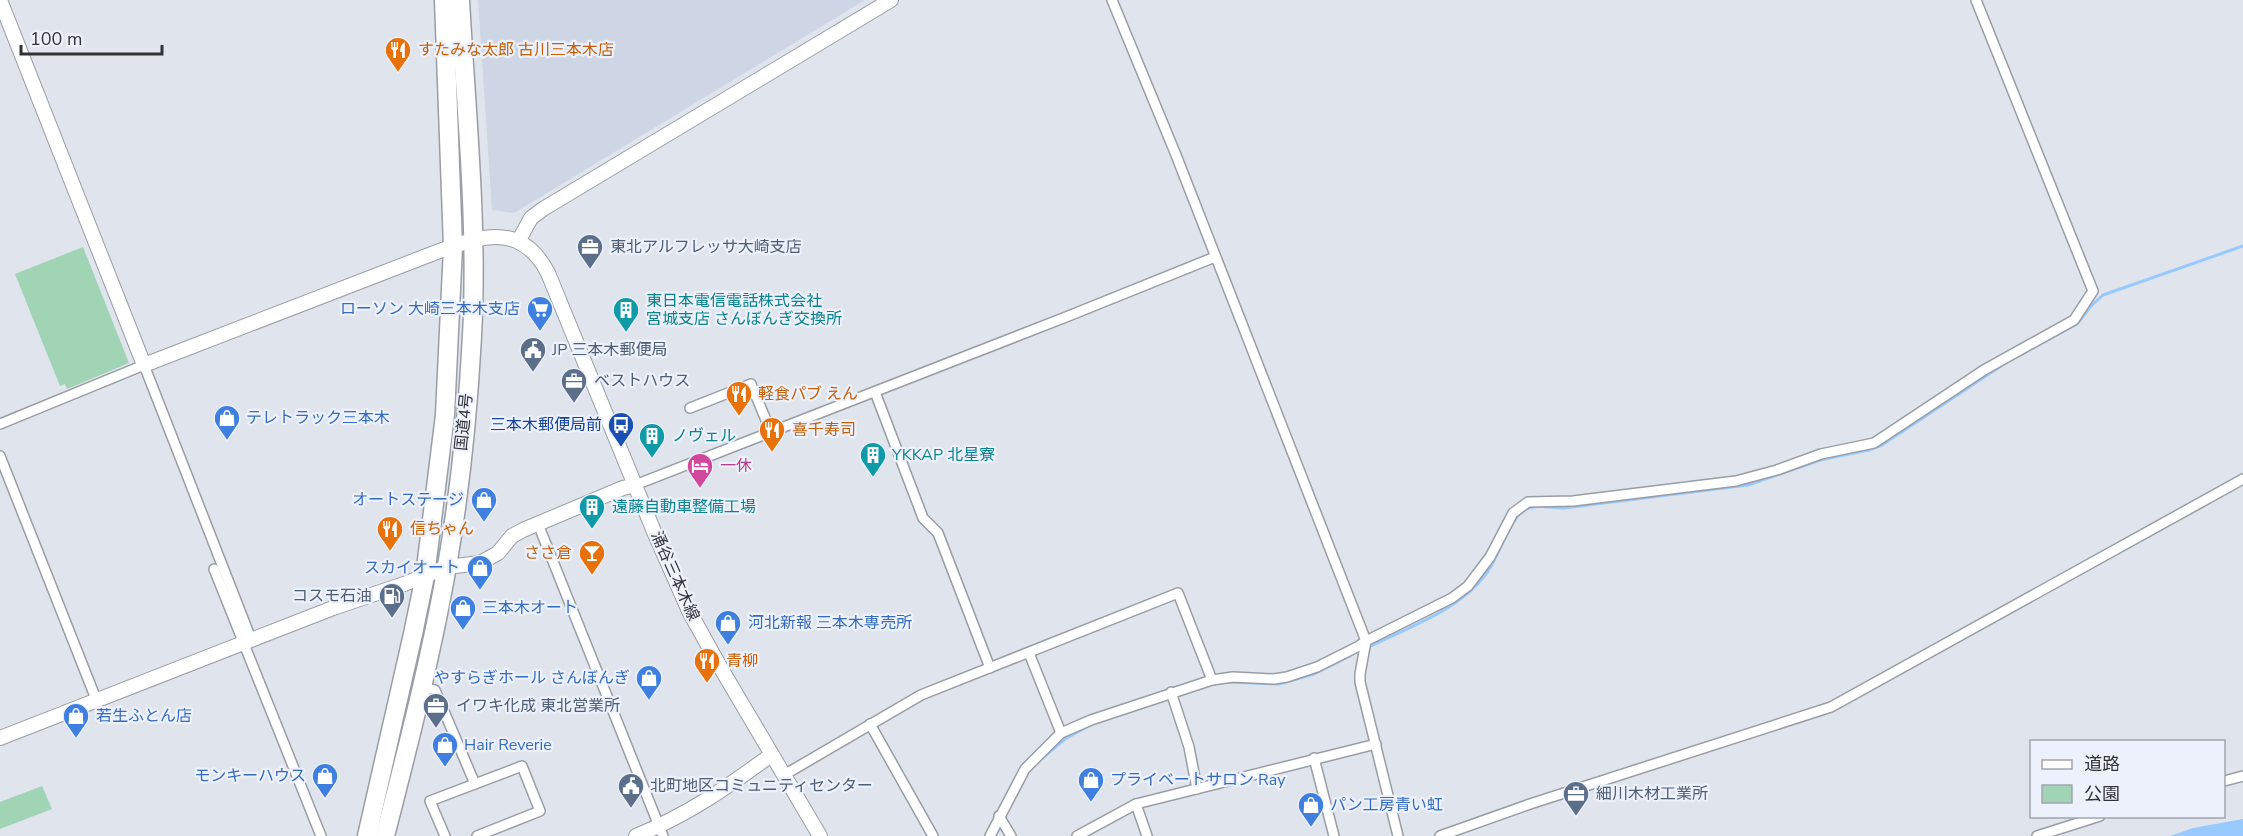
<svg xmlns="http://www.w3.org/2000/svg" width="2243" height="836" font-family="'Nunito Sans','Noto Sans JP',sans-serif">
<rect width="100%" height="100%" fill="#e0e4ed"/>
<path fill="#ced5e4" d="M 478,0 L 865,0 L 514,213 L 492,210 Z"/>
<g fill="#a0d4b5">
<path d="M 83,247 L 129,363 L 67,389 L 65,384 L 60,386 L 15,274 Z"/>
<path d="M 42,786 L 52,809 L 0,829 L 0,802 Z"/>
</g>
<path fill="#98caff" d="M 2243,819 L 2243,836 L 2170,836 L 2193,828 Z"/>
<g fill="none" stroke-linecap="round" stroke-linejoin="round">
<g stroke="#98caff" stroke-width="3">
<path d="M 2018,356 L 2077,324 L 2091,306 L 2103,295 L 2243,246"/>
<path d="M 1369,647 C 1409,627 1458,611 1486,574 C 1498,558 1509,521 1523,511 C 1534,503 1551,508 1564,508 L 1748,485 L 1820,460 L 1869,450 L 1882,445 L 2007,362"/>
<path d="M 1227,682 L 1279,684 L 1314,674 L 1350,656"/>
<path d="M 1041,759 L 1065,739 L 1092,724"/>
</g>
<g stroke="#999da5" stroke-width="12">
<g id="street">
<path d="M 1112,0 L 1176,155 L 1366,641 L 1360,674 L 1360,682 L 1398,836"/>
<path d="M 875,392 L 923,518 L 938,533 L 990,668"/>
<path d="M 690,408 L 751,384 L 771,432"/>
<path d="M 0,424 L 144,365 L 251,639"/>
<path d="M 0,456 L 96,699"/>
<path d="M 635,485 L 1066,317 L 1215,257"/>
<path d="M 538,524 L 663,836"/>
<path d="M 214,569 L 321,836"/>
<path d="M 1029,653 L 1061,733"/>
<path d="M 423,687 L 435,690 L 475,784"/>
<path d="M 1171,692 L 1189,747 L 1197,789"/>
<path d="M 870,724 L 933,836"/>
<path d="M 1314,758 L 1334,836"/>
<path d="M 784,775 L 921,695 L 1178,593 L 1212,680"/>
<path d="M 2224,781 L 2243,776"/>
<path d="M 1136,804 L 1147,836"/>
<path d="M 999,816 L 1011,836"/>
<path d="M 445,836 L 430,801 L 522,766 L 540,811 L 477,836"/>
<path d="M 990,836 L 1025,769 L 1061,733 L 1091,720 L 1212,680 L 1233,677 L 1274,679 L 1287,677 L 1317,667 L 1359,646 L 1366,641 L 1452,598 L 1468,586 L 1490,557 L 1513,513 L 1528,502 L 1573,501 L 1736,481 L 1777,470 L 1821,454 L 1874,443 L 1984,370 L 2074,320 L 2093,291 L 1976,0"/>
<path d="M 1077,836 L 1136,804 L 1376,744"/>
<path d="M 1440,836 L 1530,804 L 1831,707 L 2243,479"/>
<path d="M 2037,836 L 2100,816"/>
</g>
</g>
<g stroke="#999da5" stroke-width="16">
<g id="secondary">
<path d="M 0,0 L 144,365 L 442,250 C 453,247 463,242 474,240 C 508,231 532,242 548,273 L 655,534 L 689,611 L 719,665 L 820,836"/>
<path d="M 519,240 L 531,218 L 543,209 L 891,0"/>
<path d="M 0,738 L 333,608 L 404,584 L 447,567 L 480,563 L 498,553 L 512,536 L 523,530 L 623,488 L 635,485"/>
<path d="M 636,836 C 689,814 726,788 771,755"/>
</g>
</g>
<g stroke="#999da5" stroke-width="21">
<g id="highway">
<path d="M 367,836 L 413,634 L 425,576 L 445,415 L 453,247 L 444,0"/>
<path d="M 385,836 C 408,746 431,657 447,566 C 460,491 468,412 472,336 C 478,224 466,112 460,0"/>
</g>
</g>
<use href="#street" stroke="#fff" stroke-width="9"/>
<use href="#secondary" stroke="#fff" stroke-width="14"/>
<use href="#highway" stroke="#fff" stroke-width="18"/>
</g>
<defs>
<g id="restaurant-pin" transform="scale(1.35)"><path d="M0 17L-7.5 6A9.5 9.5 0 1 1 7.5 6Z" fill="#e8710a" stroke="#edf1fb"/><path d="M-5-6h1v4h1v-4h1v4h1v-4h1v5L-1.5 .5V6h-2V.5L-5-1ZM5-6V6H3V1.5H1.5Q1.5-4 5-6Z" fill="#fff"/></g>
<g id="office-pin" transform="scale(1.35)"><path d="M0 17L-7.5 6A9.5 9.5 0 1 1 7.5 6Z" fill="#5c6f8a" stroke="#edf1fb"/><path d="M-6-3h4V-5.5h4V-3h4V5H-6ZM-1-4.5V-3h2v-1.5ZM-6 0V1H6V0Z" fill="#fff"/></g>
<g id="supermarket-pin" transform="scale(1.35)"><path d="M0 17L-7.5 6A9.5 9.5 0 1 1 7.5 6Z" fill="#3f7fe0" stroke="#edf1fb"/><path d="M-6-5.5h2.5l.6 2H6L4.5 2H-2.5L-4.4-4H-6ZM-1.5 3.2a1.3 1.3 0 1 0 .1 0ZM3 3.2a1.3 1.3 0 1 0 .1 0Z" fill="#fff"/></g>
<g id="building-pin" transform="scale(1.35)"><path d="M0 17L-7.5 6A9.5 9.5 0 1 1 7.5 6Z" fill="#0f9aa8" stroke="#edf1fb"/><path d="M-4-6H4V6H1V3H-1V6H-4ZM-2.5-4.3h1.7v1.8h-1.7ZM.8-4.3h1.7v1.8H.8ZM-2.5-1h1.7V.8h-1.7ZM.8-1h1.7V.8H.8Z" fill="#fff"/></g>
<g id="civic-pin" transform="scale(1.35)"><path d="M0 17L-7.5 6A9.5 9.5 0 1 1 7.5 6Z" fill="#5c6f8a" stroke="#edf1fb"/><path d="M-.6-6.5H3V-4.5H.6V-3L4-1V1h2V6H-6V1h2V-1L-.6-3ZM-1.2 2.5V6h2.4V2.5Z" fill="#fff"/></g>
<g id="shop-pin" transform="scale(1.35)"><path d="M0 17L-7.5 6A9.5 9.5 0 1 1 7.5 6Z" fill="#3f7fe0" stroke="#edf1fb"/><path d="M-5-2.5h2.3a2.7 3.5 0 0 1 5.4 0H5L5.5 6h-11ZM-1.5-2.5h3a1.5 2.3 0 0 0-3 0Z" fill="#fff"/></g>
<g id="bus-pin" transform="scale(1.35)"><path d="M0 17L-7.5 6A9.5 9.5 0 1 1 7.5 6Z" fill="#1a4fb4" stroke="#edf1fb"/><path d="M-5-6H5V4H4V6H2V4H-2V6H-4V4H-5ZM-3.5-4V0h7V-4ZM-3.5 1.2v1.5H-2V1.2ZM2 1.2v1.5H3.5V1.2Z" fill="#fff"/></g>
<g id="hotel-pin" transform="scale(1.35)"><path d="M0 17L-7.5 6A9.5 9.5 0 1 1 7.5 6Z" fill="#d1479c" stroke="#edf1fb"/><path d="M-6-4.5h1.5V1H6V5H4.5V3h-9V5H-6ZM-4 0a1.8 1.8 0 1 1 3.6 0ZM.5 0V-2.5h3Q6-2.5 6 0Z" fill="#fff"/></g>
<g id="bar-pin" transform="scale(1.35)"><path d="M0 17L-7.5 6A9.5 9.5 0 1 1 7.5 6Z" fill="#e8710a" stroke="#edf1fb"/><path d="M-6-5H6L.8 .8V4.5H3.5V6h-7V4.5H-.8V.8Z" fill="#fff"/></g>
<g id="fuel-pin" transform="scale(1.35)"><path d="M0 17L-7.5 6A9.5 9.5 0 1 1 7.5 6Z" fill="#5c6f8a" stroke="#edf1fb"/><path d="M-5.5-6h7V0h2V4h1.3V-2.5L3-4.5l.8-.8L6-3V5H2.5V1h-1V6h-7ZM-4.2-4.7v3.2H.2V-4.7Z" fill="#fff"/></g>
</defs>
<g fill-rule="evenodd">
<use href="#restaurant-pin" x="398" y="50"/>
<use href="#office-pin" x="590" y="247"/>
<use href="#supermarket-pin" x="540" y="309"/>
<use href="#building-pin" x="626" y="310"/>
<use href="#civic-pin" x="533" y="350"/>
<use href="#office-pin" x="574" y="381"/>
<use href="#restaurant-pin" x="739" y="394"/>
<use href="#shop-pin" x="227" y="418"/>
<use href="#bus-pin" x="621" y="425"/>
<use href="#restaurant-pin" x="772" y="430"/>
<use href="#building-pin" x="652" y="436"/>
<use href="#building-pin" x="873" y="455"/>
<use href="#hotel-pin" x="700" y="466"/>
<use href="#shop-pin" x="484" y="500"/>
<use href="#building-pin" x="592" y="507"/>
<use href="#restaurant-pin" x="390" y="529"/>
<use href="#bar-pin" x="592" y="553"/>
<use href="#shop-pin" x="480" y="568"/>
<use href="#fuel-pin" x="392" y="596"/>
<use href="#shop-pin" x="463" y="608"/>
<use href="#shop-pin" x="728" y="623"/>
<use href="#restaurant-pin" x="707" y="661"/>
<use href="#shop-pin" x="649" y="678"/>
<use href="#office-pin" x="436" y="706"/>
<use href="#shop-pin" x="76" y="716"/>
<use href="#shop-pin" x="445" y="745"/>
<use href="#shop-pin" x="325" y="776"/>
<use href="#shop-pin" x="1091" y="780"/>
<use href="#civic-pin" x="631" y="786"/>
<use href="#office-pin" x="1576" y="794"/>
<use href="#shop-pin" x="1311" y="805"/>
</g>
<g text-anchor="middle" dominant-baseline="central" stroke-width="4.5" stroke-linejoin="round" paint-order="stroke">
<g font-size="16" fill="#c56008" stroke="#edf1fb" text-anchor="start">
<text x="418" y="50">すたみな太郎 古川三本木店</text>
<text x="758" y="394">軽食パブ えん</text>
<text x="792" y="430">喜千寿司</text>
<text x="410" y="529">信ちゃん</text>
<text x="572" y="553" text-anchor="end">ささ倉</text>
<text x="726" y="661">青柳</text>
</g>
<g font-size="16" fill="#4e5e75" stroke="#edf1fb" text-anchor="start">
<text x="610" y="247">東北アルフレッサ大崎支店</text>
<text x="552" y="350">JP 三本木郵便局</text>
<text x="594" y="381">ベストハウス</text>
<text x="372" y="596" text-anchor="end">コスモ石油</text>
<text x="456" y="706">イワキ化成 東北営業所</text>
<text x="650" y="786">北町地区コミュニティセンター</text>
<text x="1596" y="794">細川木材工業所</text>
</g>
<g font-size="16" fill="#0d838f" stroke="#edf1fb" text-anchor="start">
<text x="646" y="301">東日本電信電話株式会社<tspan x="646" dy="18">宮城支店 さんぼんぎ交換所</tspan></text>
<text x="672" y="436">ノヴェル</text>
<text x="892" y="455">YKKAP 北星寮</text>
<text x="612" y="507">遠藤自動車整備工場</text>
</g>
<g font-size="16" fill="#366cbe" stroke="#edf1fb" text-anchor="start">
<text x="520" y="309" text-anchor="end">ローソン 大崎三本木支店</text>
<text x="246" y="418">テレトラック三本木</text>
<text x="464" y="500" text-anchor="end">オートステージ</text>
<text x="460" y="568" text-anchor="end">スカイオート</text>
<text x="482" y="608">三本木オート</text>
<text x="748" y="623">河北新報 三本木専売所</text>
<text x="630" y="678" text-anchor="end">やすらぎホール さんぼんぎ</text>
<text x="96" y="716">若生ふとん店</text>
<text x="464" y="745">Hair Reverie</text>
<text x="306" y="776" text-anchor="end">モンキーハウス</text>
<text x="1110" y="780">プライベートサロン Ray</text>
<text x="1330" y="805">パン工房青い虹</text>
</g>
<g font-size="16" fill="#323337" stroke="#edf1fb">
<text transform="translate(464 422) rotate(-84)">国道4号</text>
<text transform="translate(675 576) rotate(66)">涌谷三本木線</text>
</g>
<g font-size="16" fill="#164399" stroke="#edf1fb" text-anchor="end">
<text x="602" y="425">三本木郵便局前</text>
</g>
<g font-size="16" fill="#b23c85" stroke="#edf1fb" text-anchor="start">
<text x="720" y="466">一休</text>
</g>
</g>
<rect x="2030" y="740" width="195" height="78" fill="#edf1fb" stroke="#a2a5ad" stroke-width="1.5"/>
<rect x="2042" y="760" width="30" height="9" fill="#ffffff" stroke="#a2a5ad" stroke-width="1.5"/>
<text x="2084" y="770" font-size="18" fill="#323337">道路</text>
<rect x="2042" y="785" width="30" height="18" fill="#a0d4b5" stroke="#a2a5ad" stroke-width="1.5"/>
<text x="2084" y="800" font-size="18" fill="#323337">公園</text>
<path d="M21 45v9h141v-9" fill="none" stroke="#323337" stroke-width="3"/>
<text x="30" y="45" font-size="18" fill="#323337" stroke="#edf1fb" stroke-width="4.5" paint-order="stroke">100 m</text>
</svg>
